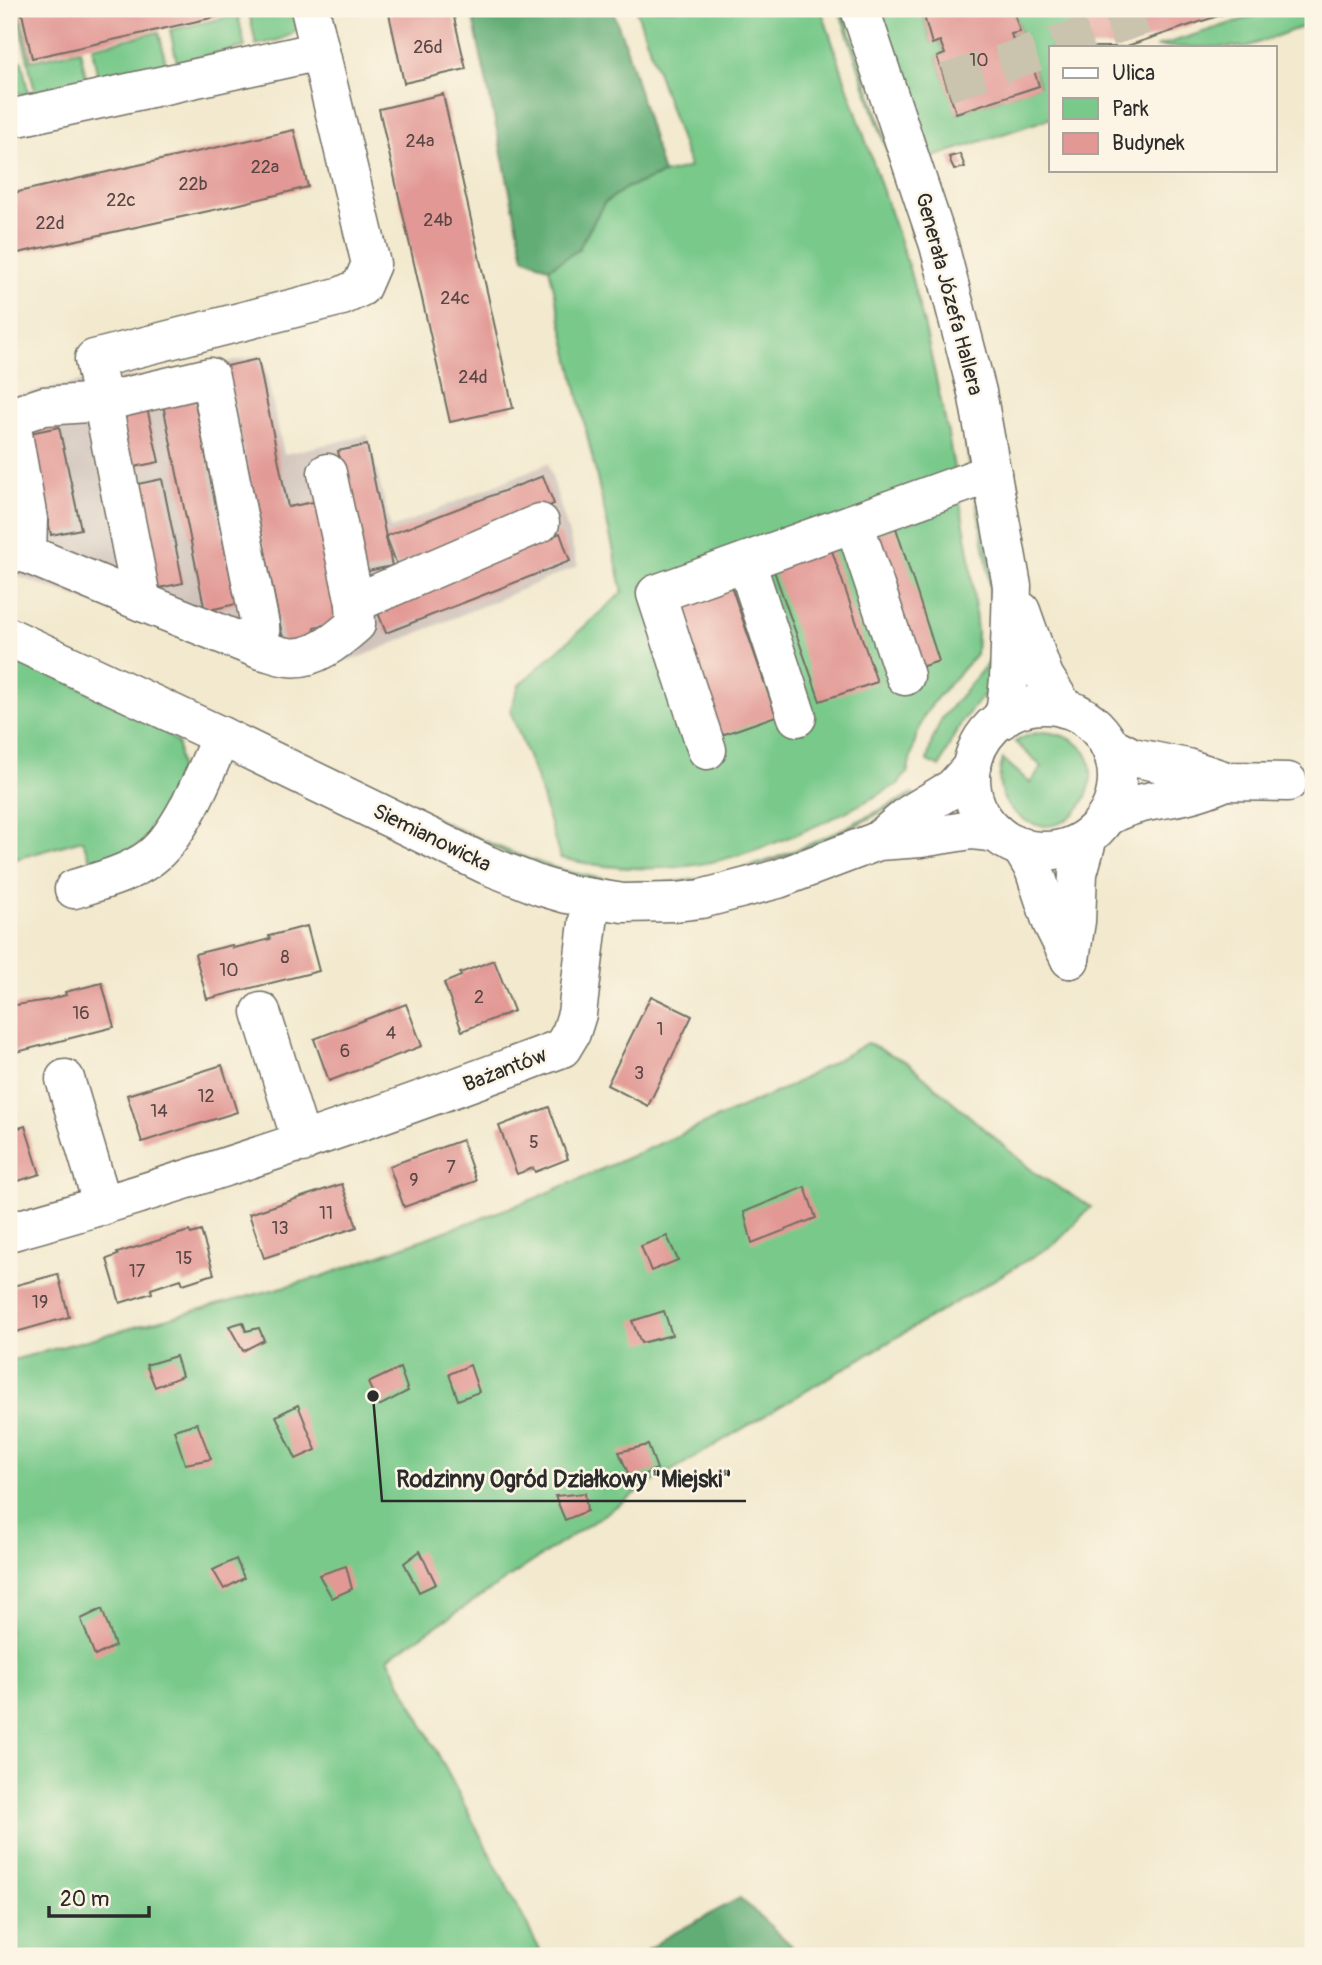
<svg xmlns="http://www.w3.org/2000/svg" width="1322" height="1965" font-family="Pangolin,sans-serif">
<rect width="100%" height="100%" fill="#fcf5e5"/>
<filter id="ink" filterUnits="userSpaceOnUse"><feTurbulence type="fractalNoise" baseFrequency=".0143" numOctaves="2"/><feDisplacementMap in="SourceGraphic" scale="14" xChannelSelector="R" yChannelSelector="G"/><feConvolveMatrix kernelMatrix="1 2 1 2 8 2 1 2 1" color-interpolation-filters="sRGB"/></filter>
<filter id="wash" filterUnits="userSpaceOnUse"><feTurbulence type="fractalNoise" baseFrequency=".00686" numOctaves="4" result="noise"/><feDisplacementMap in="SourceGraphic" scale="28" xChannelSelector="R" yChannelSelector="G"/><feGaussianBlur stdDeviation="1.57" result="paint"/><feColorMatrix in="noise" values="0 0 0 0 0 0 0 0 0 0 0 0 0 0 0 0 0 1.4 0 .05"/><feComposite in="paint" operator="in"/></filter>
<g filter="url(#wash)">
<rect width="100%" height="100%" fill="#f2e9ce"/>
<path fill="#cec1ba" d="M 262,355 L 284,454 L 368,435 L 391,529 L 548,463 L 578,566 L 363,656 L 298,673 L 187,637 L 9,573 L 9,397 L 85,381 L 171,374 Z"/>
<g fill="#78c98a" stroke="#527a5a" stroke-width="2">
<path d="M 16,9 L 19,9 L 31,61 L 80,50 L 87,81 L 35,92 Z"/>
<path d="M 264,9 L 286,9 L 287,12 L 303,20 C 297,39 273,41 256,45 L 249,12 Z"/>
<path d="M 636,9 L 821,9 L 908,265 L 924,324 L 947,429 L 970,558 L 977,633 L 976,654 L 935,700 L 924,716 L 916,737 L 907,773 L 898,784 C 840,817 755,858 688,866 C 645,871 602,868 560,858 L 536,777 L 510,711 L 519,685 L 623,592 L 549,268 L 578,250 L 604,203 L 626,188 L 663,174 L 690,167 Z"/>
<path d="M 839,9 L 843,9 L 945,322 L 991,563 L 996,608 L 996,685 C 968,707 952,735 940,767 L 927,761 L 932,741 L 942,718 L 993,657 L 992,609 L 987,563 L 954,376 L 931,281 Z"/>
<path d="M 879,9 L 946,9 L 924,17 L 932,43 L 940,41 L 945,54 L 937,57 L 957,113 L 1039,85 L 1030,58 L 1020,62 L 1011,34 L 1020,31 L 1013,9 L 1073,9 L 1086,47 L 1051,47 L 1051,118 L 931,158 L 912,101 L 915,93 L 907,89 Z"/>
<path d="M 1276,9 L 1313,9 L 1313,23 L 1246,47 L 1156,47 Z"/>
<path d="M 238,15 L 245,47 L 177,62 L 170,30 Z"/>
<path d="M 159,32 L 166,64 L 98,79 L 92,47 Z"/>
<path d="M 9,57 L 22,62 L 29,96 L 9,90 Z"/>
<path d="M 9,652 L 162,729 L 178,744 L 180,768 L 162,822 L 137,847 L 93,865 L 82,840 L 9,861 Z"/>
<path d="M 1042,732 C 1139,738 1073,871 1012,810 C 998,796 997,776 1003,759 L 1030,783 L 1042,767 L 1015,742 L 1028,735 Z"/>
<path d="M 317,764 L 327,766 C 365,784 403,802 442,821 C 530,863 611,898 712,876 C 783,862 849,826 913,793 L 915,795 L 817,845 L 729,877 L 661,886 L 598,882 L 537,868 Z"/>
<path d="M 867,1043 L 907,1062 L 1035,1173 L 1091,1207 L 1056,1243 L 656,1480 L 388,1658 L 543,1956 L 9,1956 L 9,1361 L 320,1277 L 536,1198 L 786,1088 Z"/>
</g>
<g fill="#62ad76" stroke="#466c50" stroke-width="2">
<path d="M 471,9 L 612,9 L 626,46 L 663,174 L 626,188 L 604,203 L 578,250 L 549,268 L 524,257 Z"/>
<path d="M 740,1898 L 791,1945 L 786,1956 L 640,1956 L 663,1939 Z"/>
</g>
<g id="blocks">
<g fill="#e29894">
<path d="M 21,9 L 247,9 L 247,10 L 32,58 Z"/>
<path d="M 388,9 L 452,9 L 466,69 L 404,83 Z"/>
<path d="M 946,9 L 1013,9 L 1020,32 L 1011,34 L 1020,62 L 1030,58 L 1039,86 L 956,113 L 937,57 L 945,54 L 940,41 L 932,44 L 924,16 Z"/>
<path d="M 1073,9 L 1239,9 L 1124,47 L 1086,47 Z"/>
<path d="M 443,94 L 513,408 L 450,422 L 379,109 Z"/>
<path d="M 294,130 L 308,187 L 236,205 L 18,253 L 9,210 L 9,194 Z"/>
<path d="M 960,154 L 965,167 L 954,170 L 949,157 Z"/>
<path d="M 258,359 L 288,507 L 318,501 L 343,621 L 314,627 L 316,637 L 284,644 L 227,366 Z"/>
<path d="M 193,393 L 236,604 L 205,611 L 162,400 Z"/>
<path d="M 146,403 L 159,462 L 129,468 L 117,410 Z"/>
<path d="M 59,427 L 81,529 L 51,535 L 30,433 Z"/>
<path d="M 367,445 L 392,566 L 363,572 L 338,451 Z"/>
<path d="M 543,476 L 554,504 L 397,565 L 386,536 Z"/>
<path d="M 162,479 L 183,583 L 154,589 L 133,485 Z"/>
<path d="M 896,528 L 939,661 L 914,669 L 870,536 Z"/>
<path d="M 560,533 L 570,561 L 386,633 L 375,605 Z"/>
<path d="M 831,548 L 877,682 L 820,701 L 773,568 Z"/>
<path d="M 730,583 L 776,716 L 719,736 L 673,603 Z"/>
<path d="M 307,926 L 319,971 L 207,999 L 195,954 L 232,945 L 233,948 L 251,944 L 270,939 L 269,936 Z"/>
<path d="M 494,960 L 514,1011 L 462,1031 L 444,983 L 461,976 L 460,973 Z"/>
<path d="M 102,983 L 114,1027 L 9,1054 L 9,1006 L 48,1000 L 66,995 L 65,992 Z"/>
<path d="M 651,996 L 692,1016 L 648,1106 L 607,1085 Z"/>
<path d="M 406,1004 L 422,1046 L 329,1081 L 314,1039 Z"/>
<path d="M 222,1065 L 237,1112 L 142,1142 L 127,1095 Z"/>
<path d="M 549,1107 L 568,1159 L 535,1172 L 533,1168 L 517,1174 L 499,1126 Z"/>
<path d="M 25,1126 L 40,1174 L 9,1184 L 9,1131 Z"/>
<path d="M 462,1140 L 476,1181 L 404,1207 L 389,1166 Z"/>
<path d="M 342,1184 L 357,1227 L 264,1258 L 249,1214 Z"/>
<path d="M 805,1187 L 816,1218 L 752,1243 L 744,1212 Z"/>
<path d="M 189,1231 L 191,1234 L 201,1231 L 214,1274 L 183,1284 L 181,1279 L 151,1289 L 152,1293 L 120,1303 L 107,1259 L 118,1255 L 117,1253 Z"/>
<path d="M 667,1236 L 678,1260 L 651,1271 L 641,1246 Z"/>
<path d="M 58,1274 L 69,1317 L 9,1334 L 9,1287 Z"/>
<path d="M 664,1311 L 672,1335 L 641,1343 L 632,1321 Z"/>
<path d="M 243,1322 L 246,1331 L 259,1328 L 264,1340 L 243,1351 L 229,1326 Z"/>
<path d="M 176,1356 L 182,1376 L 155,1387 L 146,1365 Z"/>
<path d="M 470,1365 L 479,1392 L 458,1400 L 449,1374 Z"/>
<path d="M 400,1368 L 408,1391 L 379,1406 L 368,1383 Z"/>
<path d="M 298,1405 L 316,1450 L 296,1459 L 276,1416 Z"/>
<path d="M 197,1423 L 211,1459 L 185,1464 L 174,1430 Z"/>
<path d="M 648,1445 L 657,1469 L 631,1480 L 619,1452 Z"/>
<path d="M 585,1493 L 587,1511 L 565,1520 L 555,1496 Z"/>
<path d="M 420,1551 L 436,1584 L 419,1592 L 404,1563 Z"/>
<path d="M 236,1559 L 244,1578 L 224,1589 L 213,1570 Z"/>
<path d="M 346,1566 L 352,1589 L 332,1598 L 319,1575 Z"/>
<path d="M 102,1609 L 115,1646 L 95,1656 L 81,1619 Z"/>
</g>
</g>
</g>
<g filter="url(#ink)">
<use href="#blocks" fill-opacity="0" stroke="#716e64" stroke-width="2"/>
<g fill="none" stroke-linecap="round" stroke-linejoin="round">
<path stroke="#cac3ad" stroke-width="38" stroke-dasharray="38 19" stroke-linecap="butt" d="M 946,83 L 1162,9"/>
<g stroke="#716e64" stroke-width="41">
<g id="minor">
<path d="M 860,9 L 939,245 L 977,392 L 1012,586 L 1009,679 L 1006,708 L 1001,720"/>
<path d="M 9,119 L 320,51"/>
<path d="M 854,523 L 905,676"/>
<path d="M 9,551 L 27,554 L 142,602 L 94,359 L 342,296 L 361,287 L 371,264 L 310,9"/>
<path d="M 27,554 L 28,519 L 10,417 L 44,406 L 103,402 L 210,377 L 260,625 L 261,650 L 142,602"/>
<path d="M 746,562 L 797,717"/>
<path d="M 355,603 L 540,523"/>
<path d="M 1021,611 L 1044,676 L 1064,708"/>
<path d="M 9,637 L 221,736 L 487,865 L 540,886 L 567,894 L 623,903 L 676,902 L 701,899 L 778,879 L 878,841 L 921,838 L 971,830 L 996,833"/>
<path d="M 261,650 C 270,652 279,656 288,657 C 313,661 338,640 356,624 L 355,603 L 327,473"/>
<circle cx="1044" cy="778" r="73"/>
<path d="M 1109,745 L 1132,757 L 1187,768 L 1226,781 L 1288,782"/>
<path d="M 707,750 L 656,594 L 992,473"/>
<path d="M 1106,817 C 1133,801 1159,801 1188,794 C 1201,791 1214,786 1226,781"/>
<path d="M 878,841 L 910,814 L 953,788 L 972,767"/>
<path d="M 1021,847 L 1034,869 L 1052,923 L 1070,959"/>
<path d="M 74,889 C 100,881 128,874 150,858 C 181,835 206,772 221,736"/>
<path d="M 1070,959 L 1076,921 L 1078,873 L 1088,837"/>
<path d="M 261,1012 L 302,1143"/>
<path d="M 65,1079 L 103,1206"/>
<path d="M 9,1232 C 197,1180 380,1117 562,1048 L 571,1033 L 577,1014 L 591,898"/>
</g>
</g>
<use href="#minor" stroke="#fff" stroke-width="38"/>
</g>
</g>
<g text-anchor="middle" dominant-baseline="central" stroke-width="5" stroke-linejoin="round" paint-order="stroke">
<g font-size="18" fill="#594645">
<text x="428" y="47">26d</text>
<text x="979" y="60">10</text>
<text x="420" y="141">24a</text>
<text x="265" y="167">22a</text>
<text x="193" y="184">22b</text>
<text x="121" y="200">22c</text>
<text x="438" y="220">24b</text>
<text x="50" y="223">22d</text>
<text x="455" y="298">24c</text>
<text x="473" y="377">24d</text>
<text x="285" y="957">8</text>
<text x="229" y="970">10</text>
<text x="479" y="997">2</text>
<text x="81" y="1013">16</text>
<text x="660" y="1029">1</text>
<text x="391" y="1033">4</text>
<text x="345" y="1051">6</text>
<text x="639" y="1073">3</text>
<text x="206" y="1096">12</text>
<text x="159" y="1111">14</text>
<text x="534" y="1142">5</text>
<text x="451" y="1167">7</text>
<text x="414" y="1180">9</text>
<text x="326" y="1213">11</text>
<text x="280" y="1228">13</text>
<text x="184" y="1258">15</text>
<text x="137" y="1271">17</text>
<text x="40" y="1302">19</text>
</g>
<g font-size="21" fill="#2b2b2b" stroke="#fcf5e5">
<text transform="translate(949 294) rotate(75)">Generała Józefa Hallera</text>
<text transform="translate(432 838) rotate(26)">Siemianowicka</text>
<text transform="translate(505 1070) rotate(-21)">Bażantów</text>
</g>
</g>
<path fill="none" stroke="#2b2b2b" stroke-width="2.5" d="M373 1396L382 1501H746"/>
<circle fill="#2b2b2b" stroke="#fcf5e5" stroke-width="2.5" cx="373" cy="1396" r="7"/>
<g font-size="23" text-anchor="middle" font-weight="bold" fill="#2b2b2b" stroke="#fcf5e5" stroke-width="5" stroke-linejoin="round" paint-order="stroke">
<text x="564" y="1487">Rodzinny Ogród Działkowy "Miejski"</text>
</g>
<rect width="1322" height="1965" fill="none" stroke="#fcf5e5" stroke-width="35"/>
<rect x="1049" y="46" width="228" height="126" fill="#fcf5e5" stroke="#a8a49b" stroke-width="2"/>
<rect x="1063" y="68" width="35" height="10" fill="#ffffff" stroke="#a8a49b" stroke-width="2"/>
<text x="1112" y="80" font-size="21" fill="#2b2b2b">Ulica</text>
<rect x="1063" y="98" width="35" height="21" fill="#78c98a" stroke="#a8a49b" stroke-width="2"/>
<text x="1112" y="116" font-size="21" fill="#2b2b2b">Park</text>
<rect x="1063" y="133" width="35" height="21" fill="#e29894" stroke="#a8a49b" stroke-width="2"/>
<text x="1112" y="150" font-size="21" fill="#2b2b2b">Budynek</text>
<path d="M49 1906v10h100v-10" fill="none" stroke="#2b2b2b" stroke-width="3.5"/>
<text x="60" y="1906" font-size="21" fill="#2b2b2b" stroke="#fcf5e5" stroke-width="5" paint-order="stroke">20 m</text>
</svg>
